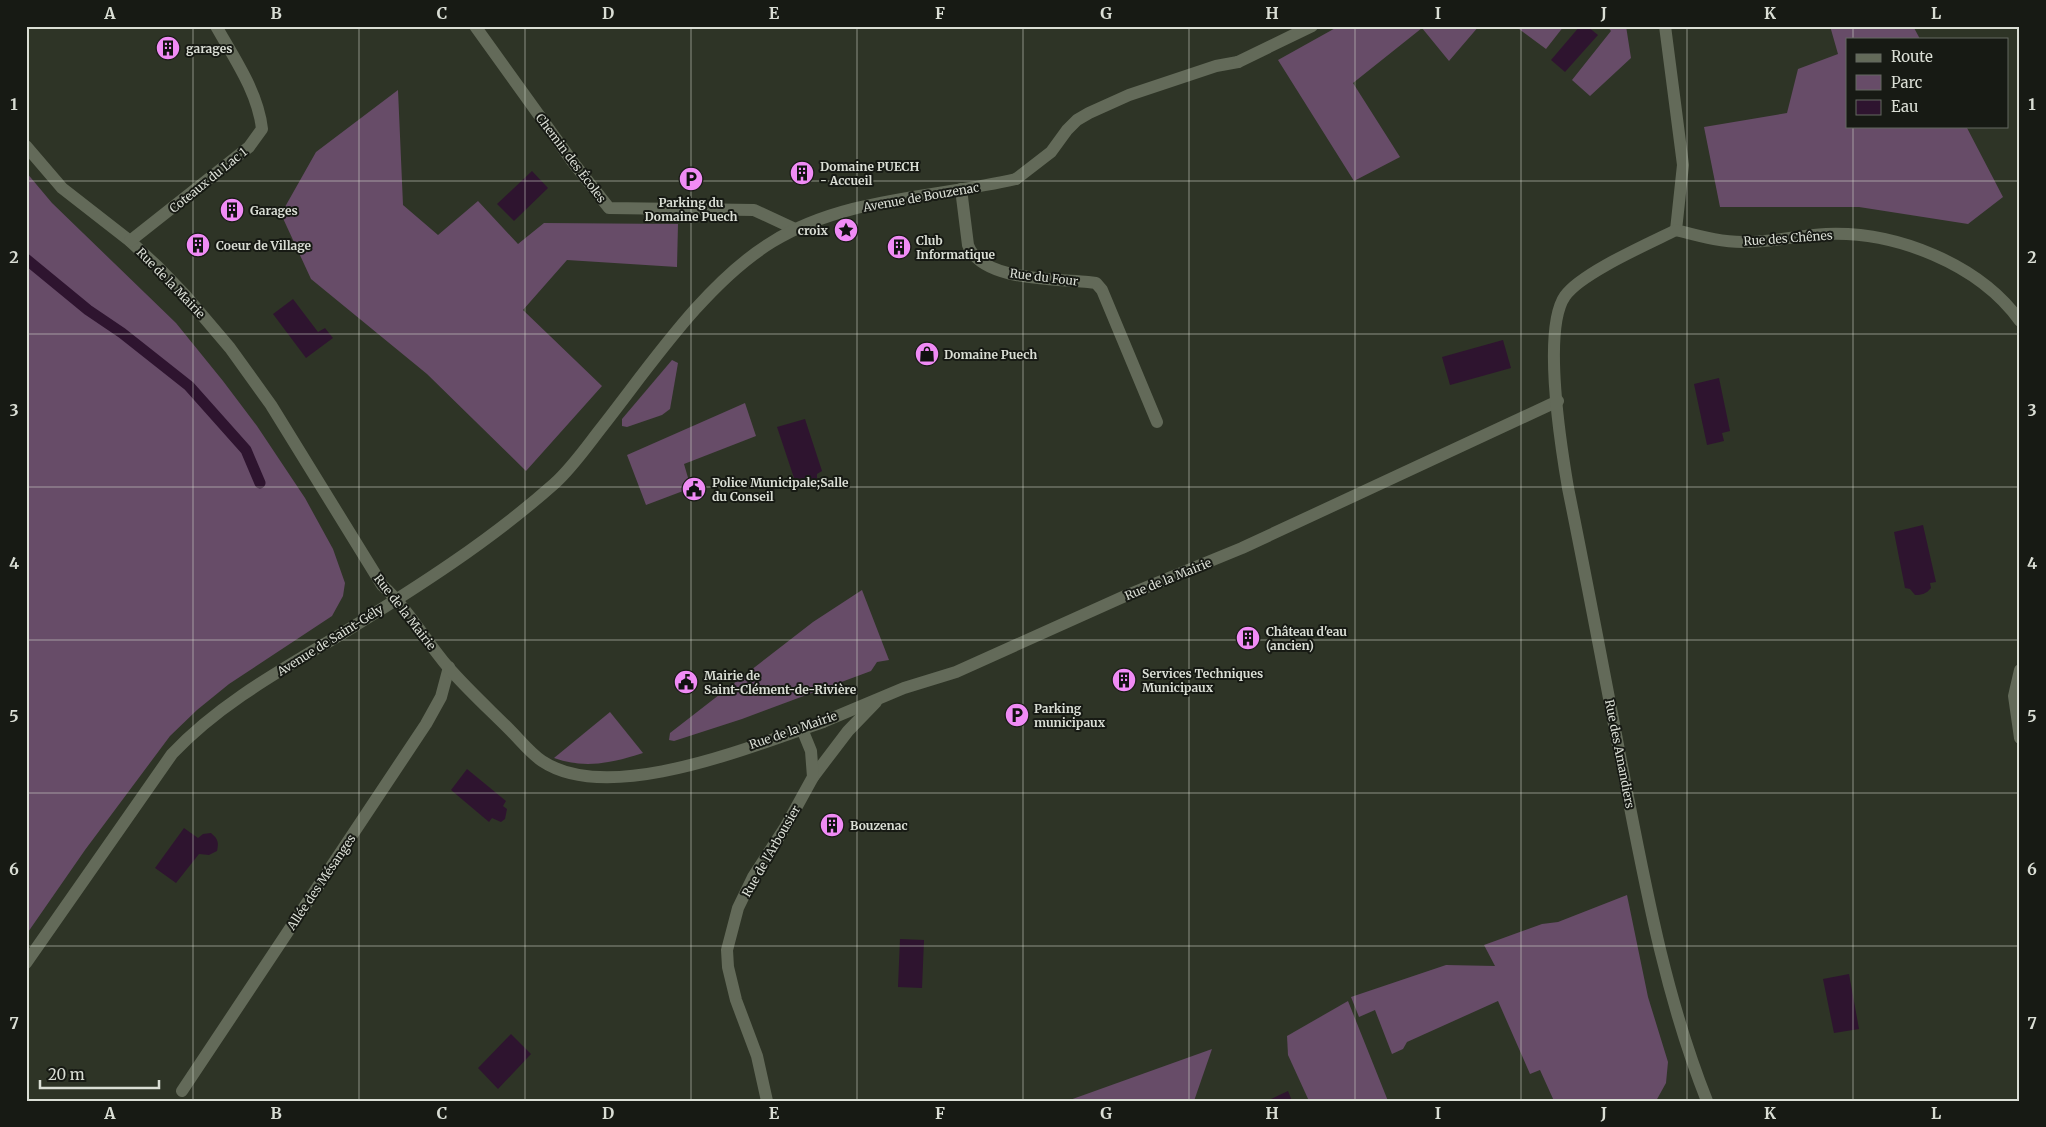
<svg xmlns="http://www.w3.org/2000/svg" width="2046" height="1127" font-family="Merriweather,serif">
<rect width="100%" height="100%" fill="#2e3426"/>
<g fill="#674c68">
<path d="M 1339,26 L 1479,26 L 1449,61 L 1422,28 L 1353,83 L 1400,157 L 1354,181 L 1278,60 Z"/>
<path d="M 1515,26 L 1564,26 L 1546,49 Z"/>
<path d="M 1607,26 L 1626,26 L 1631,58 L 1590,96 L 1572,80 L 1611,31 Z"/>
<path d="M 1830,26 L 1913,26 L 1920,39 L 1847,39 L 1847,126 L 1966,126 L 2003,197 L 1968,224 L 1859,207 L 1720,207 L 1704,127 L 1787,113 L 1798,69 L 1838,54 Z"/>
<path d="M 398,90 L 403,205 L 438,235 L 478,201 L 518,244 L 544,223 L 678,224 L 677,267 L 567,260 L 523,310 L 602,386 L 526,471 L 427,374 L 311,279 L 281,214 L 316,152 Z"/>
<path d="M 26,172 L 52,203 L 176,323 L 223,381 L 257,426 L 305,498 L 333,549 L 345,583 L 343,596 L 332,616 L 229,684 L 197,710 L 170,736 L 85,850 L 26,935 Z"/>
<path d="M 672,360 L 678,363 L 670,409 L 662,415 L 627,427 L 622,426 L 622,419 Z"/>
<path d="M 745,403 L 756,436 L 684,464 L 691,488 L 646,505 L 627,455 Z"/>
<path d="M 862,590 L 889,660 L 877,662 L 871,671 L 742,719 L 674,741 L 669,740 L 670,733 L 813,622 Z"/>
<path d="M 610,712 L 643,753 C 612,763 585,769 554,758 Z"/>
<path d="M 1627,895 L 1648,997 L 1668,1062 L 1666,1083 L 1656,1101 L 1554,1101 L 1540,1070 L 1530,1074 L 1498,1001 L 1407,1042 L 1403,1049 L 1392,1054 L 1375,1010 L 1359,1017 L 1351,997 L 1446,965 L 1495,966 L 1484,945 L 1542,924 L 1558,922 Z"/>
<path d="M 1348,1001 L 1388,1101 L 1309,1101 L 1288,1055 L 1287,1036 Z"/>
<path d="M 1212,1049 L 1194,1101 L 1067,1101 Z"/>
</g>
<g fill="#2e142f">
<path d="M 1580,26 L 1587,26 L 1598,35 L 1565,72 L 1551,60 Z"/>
<path d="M 532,171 L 548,188 L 514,221 L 497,204 Z"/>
<path d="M 293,299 L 318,332 L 325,328 L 333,338 L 306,358 L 273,314 Z"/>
<path d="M 1503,340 L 1511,368 L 1450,385 L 1442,357 Z"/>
<path d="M 1719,378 L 1730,431 L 1722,433 L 1724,441 L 1707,445 L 1694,384 Z"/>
<path d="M 805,419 L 822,471 L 817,474 L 817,483 L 808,486 L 802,479 L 795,481 L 777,427 Z"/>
<path d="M 1923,525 L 1936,582 L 1930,583 L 1931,588 C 1926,594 1922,595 1915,595 L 1910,589 L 1905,588 L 1894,532 Z"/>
<path d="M 467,769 L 506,801 L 503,806 L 507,809 L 505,819 L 501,822 L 492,818 L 489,822 L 451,790 Z"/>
<path d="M 184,828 L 198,838 L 203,834 L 211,833 C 218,839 219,842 217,851 L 209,855 L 199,854 L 176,883 L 155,868 Z"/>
<path d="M 900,939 L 924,940 L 922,988 L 898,987 Z"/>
<path d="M 1849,974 L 1859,1029 L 1834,1033 L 1823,979 Z"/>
<path d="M 511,1034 L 531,1054 L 498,1089 L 478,1068 Z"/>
<path d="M 1288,1091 L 1292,1101 L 1267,1101 Z"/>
</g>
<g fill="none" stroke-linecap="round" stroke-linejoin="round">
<path stroke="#2e142f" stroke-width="11" d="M 26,259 L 88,310 L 122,333 L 189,386 L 246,450 L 260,483"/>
<g stroke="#636a59" stroke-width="12">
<path d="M 475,26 L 572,161 L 609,208 L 754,210 L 795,229"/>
<path d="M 961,189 L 968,245 C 981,281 1055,279 1088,282 L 1096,283 L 1102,290 L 1157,422"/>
<path d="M 823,722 L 904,688 L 956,672 L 1125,596 L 1242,548 L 1558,401"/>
<path d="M 813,777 L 848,731 L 876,702"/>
<path d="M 182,1091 L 426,724 L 441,697 L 449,667"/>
<path d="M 767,1101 L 757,1056 L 736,1000 L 728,967 L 727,950 L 738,908 L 753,877 L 786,826 L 813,777 L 811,751 L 802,729"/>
</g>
<g stroke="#636a59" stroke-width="12">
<path d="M 1665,26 L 1683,165 L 1676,230 C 1699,236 1723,243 1747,242 C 1773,242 1800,235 1826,234 C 1896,231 1979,264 2020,321"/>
<path d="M 26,146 L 62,188 L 130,241 L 158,267 L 185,295 L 230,348 L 271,405 L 382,585 C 408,609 425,640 448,667 C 467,689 489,709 509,729 C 520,740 530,753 542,761 C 609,806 752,746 823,722"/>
<path d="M 1016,179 L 1051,152 L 1067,130 L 1077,120 L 1089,113 L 1129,95 L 1216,66 L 1238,62"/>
<path d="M 1676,230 C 1650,243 1581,273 1565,296 C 1542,329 1561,447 1568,488 C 1589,591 1608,694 1628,797 C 1648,900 1668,1003 1707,1101"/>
<path d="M 130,241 L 249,147 L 262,129 C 258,92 234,58 216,26"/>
<path d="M 2020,670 L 2014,696 L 2020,738"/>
</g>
<g stroke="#636a59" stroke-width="12">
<path d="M 1238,62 L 1312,26"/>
<path d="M 26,963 L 172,754 C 220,703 283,669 343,633 C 416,588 490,541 554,484 C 572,468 587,446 602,427 C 650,366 705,283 772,242 C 845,197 934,198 1016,179"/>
</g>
</g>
<path fill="none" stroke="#daded5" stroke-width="1" stroke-opacity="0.55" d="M 193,26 L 193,1101M 359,26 L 359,1101M 525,26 L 525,1101M 691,26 L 691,1101M 857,26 L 857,1101M 1023,26 L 1023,1101M 1189,26 L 1189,1101M 1355,26 L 1355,1101M 1521,26 L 1521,1101M 1687,26 L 1687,1101M 1853,26 L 1853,39M 1853,126 L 1853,1101M 26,181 L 2020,181M 26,334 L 2020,334M 26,487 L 2020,487M 26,640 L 2020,640M 26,793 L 2020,793M 26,946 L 2020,946"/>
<defs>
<g id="building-disc" transform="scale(1.25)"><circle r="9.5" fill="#f08bf5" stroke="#171a14"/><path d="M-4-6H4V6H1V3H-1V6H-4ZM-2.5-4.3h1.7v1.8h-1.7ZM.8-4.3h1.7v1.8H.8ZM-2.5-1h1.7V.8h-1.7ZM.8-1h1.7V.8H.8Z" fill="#111"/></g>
<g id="parking-disc" transform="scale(1.25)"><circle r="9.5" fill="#f08bf5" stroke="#171a14"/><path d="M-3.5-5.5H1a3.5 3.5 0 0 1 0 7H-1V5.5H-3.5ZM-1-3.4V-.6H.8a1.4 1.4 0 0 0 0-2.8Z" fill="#111"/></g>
<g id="sight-disc" transform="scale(1.25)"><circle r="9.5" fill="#f08bf5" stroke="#171a14"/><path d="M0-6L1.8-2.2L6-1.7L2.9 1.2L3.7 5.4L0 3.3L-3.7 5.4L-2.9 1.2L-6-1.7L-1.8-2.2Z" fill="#111"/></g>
<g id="shop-disc" transform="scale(1.25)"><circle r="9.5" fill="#f08bf5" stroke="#171a14"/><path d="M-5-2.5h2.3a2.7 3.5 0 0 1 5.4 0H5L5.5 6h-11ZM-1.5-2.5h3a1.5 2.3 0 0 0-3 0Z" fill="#111"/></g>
<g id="civic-disc" transform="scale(1.25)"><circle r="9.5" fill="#f08bf5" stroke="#171a14"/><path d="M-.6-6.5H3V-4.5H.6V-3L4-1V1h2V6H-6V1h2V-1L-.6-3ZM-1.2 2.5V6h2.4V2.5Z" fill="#111"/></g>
</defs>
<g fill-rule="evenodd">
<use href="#building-disc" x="168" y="48"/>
<use href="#building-disc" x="802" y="173"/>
<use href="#parking-disc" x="691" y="179"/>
<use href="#building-disc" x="232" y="210"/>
<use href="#sight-disc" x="846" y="230"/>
<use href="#building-disc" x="198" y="245"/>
<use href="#building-disc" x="899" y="247"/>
<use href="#shop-disc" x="927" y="354"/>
<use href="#civic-disc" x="694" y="489"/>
<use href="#building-disc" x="1248" y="638"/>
<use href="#building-disc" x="1124" y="680"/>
<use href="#civic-disc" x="686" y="682"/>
<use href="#parking-disc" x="1017" y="715"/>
<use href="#building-disc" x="832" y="825"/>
</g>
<g text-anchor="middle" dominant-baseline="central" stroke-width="4" stroke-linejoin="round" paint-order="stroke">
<g font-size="12" font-weight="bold" fill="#daded5" stroke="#171a14" text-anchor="start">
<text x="186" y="48">garages</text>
<text x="820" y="166">Domaine PUECH<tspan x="820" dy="14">- Accueil</tspan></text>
<text x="691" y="202" text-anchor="middle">Parking du<tspan x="691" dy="14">Domaine Puech</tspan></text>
<text x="250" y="210">Garages</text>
<text x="828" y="230" text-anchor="end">croix</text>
<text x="916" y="240">Club<tspan x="916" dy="14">Informatique</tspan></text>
<text x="216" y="245">Coeur de Village</text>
<text x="944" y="354">Domaine Puech</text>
<text x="712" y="482">Police Municipale;Salle<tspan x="712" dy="14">du Conseil</tspan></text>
<text x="1266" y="631">Château d'eau<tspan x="1266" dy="14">(ancien)</tspan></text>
<text x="1142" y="673">Services Techniques<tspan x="1142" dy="14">Municipaux</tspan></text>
<text x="704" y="675">Mairie de<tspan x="704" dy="14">Saint-Clément-de-Rivière</tspan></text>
<text x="1034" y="708">Parking<tspan x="1034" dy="14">municipaux</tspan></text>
<text x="850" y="825">Bouzenac</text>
</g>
<g font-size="12" fill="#daded5" stroke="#171a14">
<text transform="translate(571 158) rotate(53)">Chemin des Écoles</text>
<text transform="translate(208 180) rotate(-39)">Coteaux du Lac 1</text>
<text transform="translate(921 197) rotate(-10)">Avenue de Bouzenac</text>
<text transform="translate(1788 238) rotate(-4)">Rue des Chênes</text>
<text transform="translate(1044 277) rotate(7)">Rue du Four</text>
<text transform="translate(171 283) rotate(46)">Rue de la Mairie</text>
<text transform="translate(1168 579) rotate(-22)">Rue de la Mairie</text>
<text transform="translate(405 612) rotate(52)">Rue de la Mairie</text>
<text transform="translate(330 640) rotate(-32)">Avenue de Saint-Gély</text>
<text transform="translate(793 730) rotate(-19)">Rue de la Mairie</text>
<text transform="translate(1620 754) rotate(79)">Rue des Amandiers</text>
<text transform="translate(771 851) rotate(-60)">Rue de l'Arbousier</text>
<text transform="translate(321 882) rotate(-56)">Allée des Mésanges</text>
</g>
</g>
<rect width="2046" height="1127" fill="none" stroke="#171a14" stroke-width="55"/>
<rect x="1846" y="38" width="162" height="90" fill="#171a14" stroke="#656861"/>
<rect x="1856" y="54" width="25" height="8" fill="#636a59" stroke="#656861"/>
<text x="1891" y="62" font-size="15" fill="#daded5">Route</text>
<rect x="1856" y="75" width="25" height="15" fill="#674c68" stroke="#656861"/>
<text x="1891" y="88" font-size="15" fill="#daded5">Parc</text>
<rect x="1856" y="100" width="25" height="15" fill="#2e142f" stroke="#656861"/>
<text x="1891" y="112" font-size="15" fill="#daded5">Eau</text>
<path d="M40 1080v8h119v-8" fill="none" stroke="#daded5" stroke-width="2.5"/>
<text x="48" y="1080" font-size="15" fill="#daded5" stroke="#171a14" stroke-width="4" paint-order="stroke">20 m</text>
<rect x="28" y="28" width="1990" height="1072" fill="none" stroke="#daded5" stroke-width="2"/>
<g font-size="16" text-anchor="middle" font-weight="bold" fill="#daded5">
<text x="110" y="19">A</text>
<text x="276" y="19">B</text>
<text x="442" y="19">C</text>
<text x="608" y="19">D</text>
<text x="774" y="19">E</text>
<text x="940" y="19">F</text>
<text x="1106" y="19">G</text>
<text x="1272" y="19">H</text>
<text x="1438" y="19">I</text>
<text x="1604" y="19">J</text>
<text x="1770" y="19">K</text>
<text x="1936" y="19">L</text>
<text x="14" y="110">1</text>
<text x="2032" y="110">1</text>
<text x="14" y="263">2</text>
<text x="2032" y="263">2</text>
<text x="14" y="416">3</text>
<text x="2032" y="416">3</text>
<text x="14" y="569">4</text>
<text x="2032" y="569">4</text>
<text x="14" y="722">5</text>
<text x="2032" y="722">5</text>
<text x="14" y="875">6</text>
<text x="2032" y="875">6</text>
<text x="14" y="1029">7</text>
<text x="2032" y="1029">7</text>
<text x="110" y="1119">A</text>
<text x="276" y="1119">B</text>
<text x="442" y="1119">C</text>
<text x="608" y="1119">D</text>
<text x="774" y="1119">E</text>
<text x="940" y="1119">F</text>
<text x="1106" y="1119">G</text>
<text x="1272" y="1119">H</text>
<text x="1438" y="1119">I</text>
<text x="1604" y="1119">J</text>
<text x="1770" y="1119">K</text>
<text x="1936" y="1119">L</text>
</g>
</svg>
